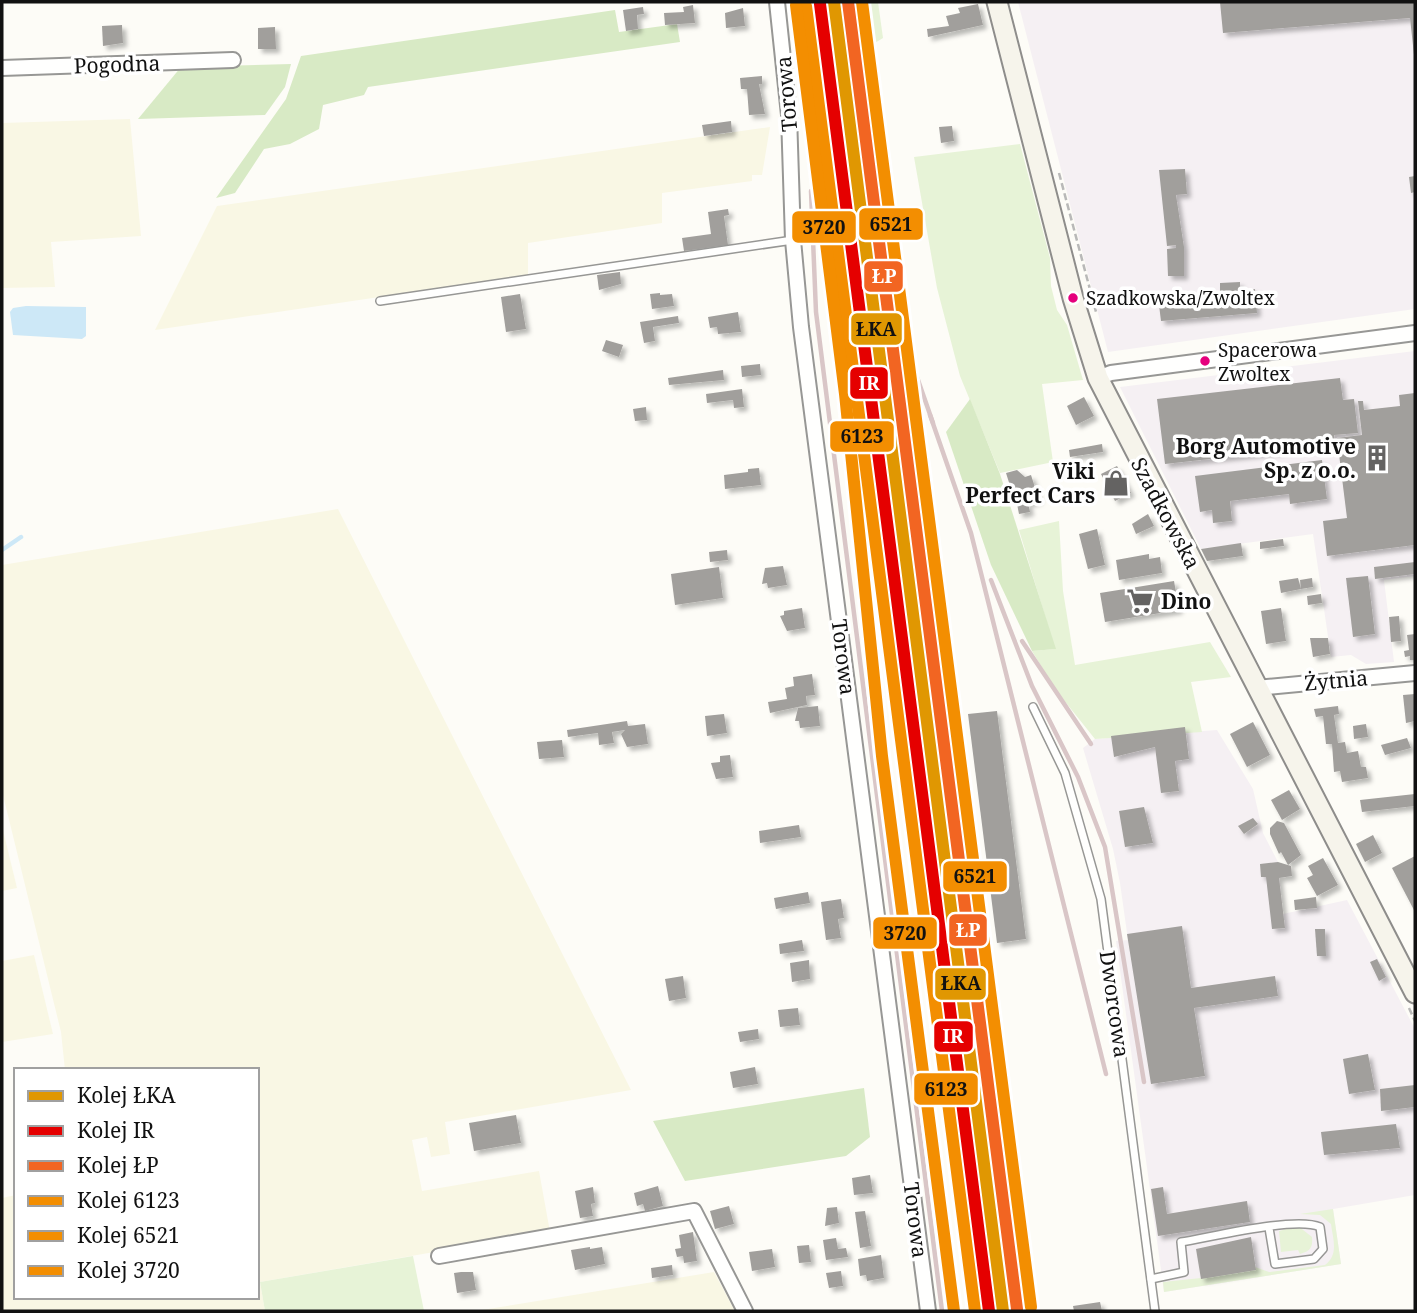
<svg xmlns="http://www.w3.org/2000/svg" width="1417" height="1313" font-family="'Noto Serif',serif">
<defs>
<filter id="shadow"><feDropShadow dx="4" dy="4" stdDeviation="2" flood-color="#0004"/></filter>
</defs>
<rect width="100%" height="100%" fill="#fdfcf7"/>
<g fill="#f5f0f3">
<path d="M 1018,2 L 1415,2 L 1415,309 L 1108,352 Z"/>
<path d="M 1415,351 L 1415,576 L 1384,580 L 1394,662 L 1366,664 L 1351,655 L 1331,657 L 1313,534 L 1201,549 L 1120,387 Z"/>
<path d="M 1217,730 L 1253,789 L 1263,833 L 1278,862 L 1283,914 L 1347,900 L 1415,1029 L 1415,1195 L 1333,1209 L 1341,1264 L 1164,1292 L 1116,941 L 1128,940 L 1120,883 L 1113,849 L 1083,748 L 1095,739 Z"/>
</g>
<g fill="#f9f7e4">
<path d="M 130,119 L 141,236 L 51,242 L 55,287 L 2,288 L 2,123 Z"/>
<path d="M 770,127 L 762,175 L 752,175 L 752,181 L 662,193 L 662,223 L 528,243 L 528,275 L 155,330 L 217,206 Z"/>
<path d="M 338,509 L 631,1090 L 445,1122 L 450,1154 L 431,1157 L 427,1137 L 412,1140 L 422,1191 L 539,1171 L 550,1232 L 260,1282 L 265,1311 L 2,1311 L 2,1198 L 16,1195 L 16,1297 L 257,1297 L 257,1070 L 65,1070 L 61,1032 L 2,791 L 2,565 Z"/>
<path d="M 2,826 L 17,888 L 2,891 Z"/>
<path d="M 34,955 L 53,1034 L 2,1042 L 2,961 Z"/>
<path d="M 714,1272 L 735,1311 L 476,1311 L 525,1303 Z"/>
</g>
<g fill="#e7f3d7">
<path d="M 859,2 L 878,2 L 883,38 L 865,49 Z"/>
<path d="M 1020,144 L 1050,258 L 1051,286 L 1057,310 L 1067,325 L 1083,380 L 1042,384 L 1053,462 L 1000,473 L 960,376 L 937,288 L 914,157 Z"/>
<path d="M 1059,521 L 1063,591 L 1075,665 L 1210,642 L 1231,677 L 1191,682 L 1202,732 L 1095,739 L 1055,689 L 1032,651 L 1055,649 L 1019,530 Z"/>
<path d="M 1333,1209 L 1341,1264 L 1164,1292 L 1163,1282 L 1201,1278 L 1255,1267 L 1269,1272 L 1325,1265 C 1339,1254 1333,1240 1331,1224 L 1320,1215 L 1300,1214 Z"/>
<path d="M 1298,1226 L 1312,1237 C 1313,1248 1310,1251 1300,1254 L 1298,1250 L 1281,1252 L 1279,1231 Z"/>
<path d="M 413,1256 L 424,1311 L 265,1311 L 260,1282 Z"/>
</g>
<g fill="#d8eac5">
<path d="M 615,10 L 619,32 L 677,24 L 680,42 L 368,87 L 364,95 L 323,105 L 319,129 L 290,144 L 264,149 L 235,193 L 216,198 L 286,99 L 301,56 Z"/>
<path d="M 291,64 L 285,87 L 265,115 L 138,119 L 181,67 Z"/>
<path d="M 970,399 L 1000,474 L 1056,649 L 1032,651 L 991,565 L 946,432 Z"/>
<path d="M 864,1088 L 870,1137 L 846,1156 L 685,1181 L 653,1121 Z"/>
</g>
<path fill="#cde8f7" d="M 26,306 L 86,307 L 86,336 L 82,339 L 13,335 L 10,312 L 13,308 Z"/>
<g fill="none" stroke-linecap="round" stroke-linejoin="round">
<path stroke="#cde8f7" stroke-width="4.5" d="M 2,550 L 21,537"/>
</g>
<g fill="#a19f9c" filter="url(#shadow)">
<path d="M 1220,2 L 1415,2 L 1415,64 L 1410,18 L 1223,33 Z"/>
<path d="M 978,4 L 983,25 L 928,37 L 927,29 L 949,26 L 946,16 L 960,13 L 958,8 Z"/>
<path d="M 693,5 L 695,23 L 665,25 L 664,13 L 684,12 L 683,7 Z"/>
<path d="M 643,7 L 644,14 L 637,15 L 638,29 L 626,31 L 623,10 Z"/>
<path d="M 743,8 L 745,26 L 726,28 L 725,13 Z"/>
<path d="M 122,25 L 123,43 L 103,46 L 102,26 Z"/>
<path d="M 275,27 L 276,49 L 258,49 L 258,28 Z"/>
<path d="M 762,76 L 762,84 L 759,84 L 765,114 L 749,115 L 747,89 L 741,89 L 740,78 Z"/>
<path d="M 731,121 L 732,132 L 704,136 L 702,125 Z"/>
<path d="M 952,126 L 954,141 L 941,143 L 939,127 Z"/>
<path d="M 1185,169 L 1187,194 L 1176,195 L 1184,247 L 1184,276 L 1168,276 L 1167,249 L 1176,248 L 1176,245 L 1167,246 L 1159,170 Z"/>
<path d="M 1415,176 L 1415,192 L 1411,193 L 1409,177 Z"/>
<path d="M 728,209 L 729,215 L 724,216 L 728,245 L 684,251 L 682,238 L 711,234 L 708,212 Z"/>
<path d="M 620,272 L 621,284 L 599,290 L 597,275 Z"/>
<path d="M 1240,282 L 1240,291 L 1255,289 L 1257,313 L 1161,321 L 1158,297 L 1220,292 L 1220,283 Z"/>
<path d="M 660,293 L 660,295 L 672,294 L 674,306 L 652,309 L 650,294 Z"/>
<path d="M 520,294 L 526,329 L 506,332 L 501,297 Z"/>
<path d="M 738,312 L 741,332 L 718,334 L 717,327 L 710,328 L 708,317 Z"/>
<path d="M 678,316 L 679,323 L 653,327 L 655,341 L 644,343 L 640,322 Z"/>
<path d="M 606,340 L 623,345 L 619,357 L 602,351 Z"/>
<path d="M 760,364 L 761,375 L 742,377 L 741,366 Z"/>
<path d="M 723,370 L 724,380 L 669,385 L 668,378 Z"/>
<path d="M 1340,378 L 1343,400 L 1354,399 L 1358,433 L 1334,435 L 1335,445 L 1165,464 L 1157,399 Z"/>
<path d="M 742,389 L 744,407 L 734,408 L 733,400 L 707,403 L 706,394 Z"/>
<path d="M 1415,393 L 1415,545 L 1327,556 L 1323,521 L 1347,518 L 1337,438 L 1362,435 L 1358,401 L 1363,401 L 1364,410 L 1400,406 L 1399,395 Z"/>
<path d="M 1084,397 L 1094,416 L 1076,425 L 1067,406 Z"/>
<path d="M 646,407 L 647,420 L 635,421 L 633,409 Z"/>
<path d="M 1102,444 L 1103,452 L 1070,457 L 1069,450 Z"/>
<path d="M 1322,460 L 1327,499 L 1290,504 L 1289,494 L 1230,501 L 1232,521 L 1213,523 L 1212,510 L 1200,512 L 1195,476 Z"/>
<path d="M 1117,466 L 1131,493 L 1115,501 L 1101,474 Z"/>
<path d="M 759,468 L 761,485 L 725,489 L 724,475 L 748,472 L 748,469 Z"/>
<path d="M 1017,470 L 1025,477 L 1031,475 L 1039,500 L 1028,503 L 1030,512 L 1019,514 L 1017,504 L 1027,502 L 1024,491 L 1013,495 L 1006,473 Z"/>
<path d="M 1148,514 L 1154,526 L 1136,534 L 1132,524 Z"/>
<path d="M 1097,529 L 1105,565 L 1088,569 L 1079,534 Z"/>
<path d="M 1283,539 L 1284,546 L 1260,549 L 1260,542 Z"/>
<path d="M 1241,543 L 1243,556 L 1207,561 L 1201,549 Z"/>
<path d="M 727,550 L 728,560 L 710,562 L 709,552 Z"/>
<path d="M 1149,554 L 1149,559 L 1160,557 L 1162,573 L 1119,580 L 1116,560 Z"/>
<path d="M 1415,562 L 1415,574 L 1375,579 L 1374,567 Z"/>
<path d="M 783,566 L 787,585 L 768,588 L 767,583 L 762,584 L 765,568 Z"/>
<path d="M 719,567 L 723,598 L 675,605 L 671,574 Z"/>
<path d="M 1368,576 L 1375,634 L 1353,637 L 1346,578 Z"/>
<path d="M 1298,578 L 1301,589 L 1281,593 L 1279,581 Z"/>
<path d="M 1312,578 L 1313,587 L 1301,589 L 1300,580 Z"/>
<path d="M 1174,581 L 1179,610 L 1105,622 L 1100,593 Z"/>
<path d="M 1321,594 L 1322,603 L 1308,605 L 1307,596 Z"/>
<path d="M 802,608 L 805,628 L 787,631 L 780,616 L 784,615 L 784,611 Z"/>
<path d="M 1281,608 L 1286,641 L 1266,644 L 1261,611 Z"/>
<path d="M 1399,616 L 1401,641 L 1391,642 L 1389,617 Z"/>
<path d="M 1415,634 L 1415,660 L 1410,660 L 1410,656 L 1405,657 L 1404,651 L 1409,650 L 1407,635 Z"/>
<path d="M 1310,638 L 1328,638 L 1330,654 L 1313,657 Z"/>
<path d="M 812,674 L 815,695 L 806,696 L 807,705 L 770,713 L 768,702 L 787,699 L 785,688 L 794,686 L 793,677 Z"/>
<path d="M 1415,694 L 1415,721 L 1406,723 L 1403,695 Z"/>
<path d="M 818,706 L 820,726 L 800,728 L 799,721 L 795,721 L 798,708 Z"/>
<path d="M 1338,706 L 1339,714 L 1334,715 L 1338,743 L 1345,742 L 1347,753 L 1358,751 L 1361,767 L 1366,767 L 1368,778 L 1342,782 L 1340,771 L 1334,772 L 1332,744 L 1326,744 L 1323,716 L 1316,717 L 1314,709 Z"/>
<path d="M 997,711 L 1026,939 L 997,943 L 968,714 Z"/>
<path d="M 724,714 L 727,733 L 707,736 L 705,716 Z"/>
<path d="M 627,721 L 628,726 L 645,724 L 648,744 L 627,747 L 621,734 L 625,730 L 612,732 L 614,743 L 599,745 L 598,733 L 568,737 L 567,730 Z"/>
<path d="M 1253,722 L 1270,755 L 1247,767 L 1230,734 Z"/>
<path d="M 1366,724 L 1368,737 L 1354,739 L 1353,726 Z"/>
<path d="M 1185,727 L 1189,759 L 1175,761 L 1179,791 L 1161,793 L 1155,747 L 1114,757 L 1111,736 Z"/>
<path d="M 1407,738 L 1411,748 L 1385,755 L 1381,745 Z"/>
<path d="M 562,740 L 564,757 L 539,759 L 537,742 Z"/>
<path d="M 730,755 L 733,777 L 716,779 L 711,763 L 720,762 L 720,756 Z"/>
<path d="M 1289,790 L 1300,809 L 1282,820 L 1271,800 Z"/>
<path d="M 1415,794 L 1415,806 L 1362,812 L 1360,800 Z"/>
<path d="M 1144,807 L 1153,843 L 1125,847 L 1119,811 Z"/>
<path d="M 1253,818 L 1258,824 L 1244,834 L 1238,826 Z"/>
<path d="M 1277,821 L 1284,823 L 1301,855 L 1288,865 L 1281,852 L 1279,854 L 1270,834 L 1270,828 Z"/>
<path d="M 799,825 L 801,837 L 760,843 L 759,831 Z"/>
<path d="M 1373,835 L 1382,853 L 1365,862 L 1356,844 Z"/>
<path d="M 1415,856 L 1415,912 L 1392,868 Z"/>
<path d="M 1323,858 L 1338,885 L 1317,896 L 1307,878 L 1313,875 L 1308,866 Z"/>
<path d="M 1278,862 L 1291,866 L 1292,876 L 1279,878 L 1285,928 L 1272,929 L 1266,877 L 1261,877 L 1260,864 Z"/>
<path d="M 808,892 L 810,903 L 776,909 L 774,898 Z"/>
<path d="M 1316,897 L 1317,908 L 1295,910 L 1294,900 Z"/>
<path d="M 841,899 L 844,918 L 838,919 L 841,938 L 826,940 L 821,902 Z"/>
<path d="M 1182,926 L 1191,988 L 1275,976 L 1278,996 L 1194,1008 L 1205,1076 L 1151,1084 L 1127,934 Z"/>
<path d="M 1315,929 L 1325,929 L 1326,956 L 1317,956 Z"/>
<path d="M 802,940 L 804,951 L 780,954 L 779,944 Z"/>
<path d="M 1377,959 L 1386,977 L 1379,981 L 1370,962 Z"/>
<path d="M 809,960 L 810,979 L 792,982 L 790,963 Z"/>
<path d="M 683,976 L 686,998 L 669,1001 L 665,979 Z"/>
<path d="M 798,1008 L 800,1025 L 780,1027 L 778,1010 Z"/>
<path d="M 758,1029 L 759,1039 L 740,1042 L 738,1032 Z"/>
<path d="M 1368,1054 L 1375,1090 L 1349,1094 L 1343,1059 Z"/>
<path d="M 755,1067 L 758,1084 L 733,1088 L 730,1072 Z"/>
<path d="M 1415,1085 L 1415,1107 L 1381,1111 L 1380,1089 Z"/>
<path d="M 516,1115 L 521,1143 L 474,1151 L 469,1123 Z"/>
<path d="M 1396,1124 L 1400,1148 L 1324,1155 L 1321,1132 Z"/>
<path d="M 870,1175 L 873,1193 L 854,1195 L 852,1178 Z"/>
<path d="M 658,1186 L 663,1206 L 645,1211 L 643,1204 L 637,1206 L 634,1193 Z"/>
<path d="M 593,1187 L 595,1203 L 591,1204 L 593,1216 L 580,1218 L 575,1191 Z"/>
<path d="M 1163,1187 L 1167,1214 L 1247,1201 L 1250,1222 L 1158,1236 L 1151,1189 Z"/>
<path d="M 729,1206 L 734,1224 L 715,1229 L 710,1211 Z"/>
<path d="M 837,1207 L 839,1223 L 825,1226 L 827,1208 Z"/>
<path d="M 865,1211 L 871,1246 L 860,1248 L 855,1212 Z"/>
<path d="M 693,1232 L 697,1261 L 684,1263 L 683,1256 L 677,1257 L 675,1249 L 681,1248 L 679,1235 Z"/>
<path d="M 1251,1237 L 1256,1270 L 1201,1279 L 1196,1249 Z"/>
<path d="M 836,1238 L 838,1249 L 846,1248 L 848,1257 L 826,1260 L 823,1240 Z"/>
<path d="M 809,1245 L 811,1262 L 799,1263 L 797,1246 Z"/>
<path d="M 590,1247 L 590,1249 L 602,1247 L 605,1264 L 575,1270 L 571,1250 Z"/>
<path d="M 772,1249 L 775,1267 L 752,1271 L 749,1252 Z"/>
<path d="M 881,1255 L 884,1278 L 867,1281 L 866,1275 L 860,1276 L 858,1259 Z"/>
<path d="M 672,1265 L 673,1275 L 652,1278 L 651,1268 Z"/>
<path d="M 841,1271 L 843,1286 L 829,1288 L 826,1273 Z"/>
<path d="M 461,1272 L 473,1272 L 476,1290 L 457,1293 L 454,1273 Z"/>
<path d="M 1100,1302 L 1102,1311 L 1074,1311 L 1073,1306 Z"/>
</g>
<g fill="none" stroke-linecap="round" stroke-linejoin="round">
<g stroke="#979795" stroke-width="10">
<g id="lane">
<path d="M 380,301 L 793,240"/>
<path d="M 1033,707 L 1065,773 L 1101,899 L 1155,1311"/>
<path d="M 1151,1279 L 1184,1272 L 1181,1242 C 1212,1237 1296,1216 1320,1227 L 1323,1249 L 1314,1259 L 1275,1264 L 1269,1228"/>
</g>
</g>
<g stroke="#979795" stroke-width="18">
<g id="street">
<path d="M 777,2 L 789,115 L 793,240 L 801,327 L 928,1311"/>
<path d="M 2,68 L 233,60"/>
<path d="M 1098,378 L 1111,373 L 1415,333"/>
<path d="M 1256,688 L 1415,673"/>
<path d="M 439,1256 L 694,1211 L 745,1311"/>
</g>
</g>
<g stroke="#8e8d8b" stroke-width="23">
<path id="secondary" d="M 997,2 L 1073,298 L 1098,378 L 1415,993"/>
</g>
<g stroke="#b9b9b8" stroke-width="2.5" stroke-dasharray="7 3.5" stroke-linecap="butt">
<path d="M 1059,173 L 1096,312"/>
<path d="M 1409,1008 L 1415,1021"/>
</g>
<use href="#lane" stroke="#fffffe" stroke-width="7"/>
<use href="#street" stroke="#fffffe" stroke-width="14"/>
<use href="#secondary" stroke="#f6f4eb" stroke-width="19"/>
<g stroke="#d9c6c7" stroke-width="4.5">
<path d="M 853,2 L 975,950 L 1010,1173 L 1016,1311"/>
<path d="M 811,191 L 816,312 L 942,1311"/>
<path d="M 903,337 L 933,423"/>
<path d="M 930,415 L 971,533 L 1106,1074"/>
<path d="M 991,580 L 1032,686 L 1078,777 L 1105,847 L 1144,1082"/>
<path d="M 1022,641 L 1091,744"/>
</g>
<g stroke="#fff" stroke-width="18">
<path id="rail-1" d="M 834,2 L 1003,1311"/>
</g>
<g stroke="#fff" stroke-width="18">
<path id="rail-2" d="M 820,4 L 989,1311"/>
</g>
<g stroke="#fff" stroke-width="18">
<path id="rail-3" d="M 848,2 L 1017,1309"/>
</g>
<g stroke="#fff" stroke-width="18">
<path id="rail-4" d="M 806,6 L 975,1311"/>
</g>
<g stroke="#fff" stroke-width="18">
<path id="rail-5" d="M 862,2 L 1031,1307"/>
</g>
<g stroke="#fff" stroke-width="18">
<path id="rail-6" d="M 796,5 L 845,394 L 882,756 L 954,1311"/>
</g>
<use href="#rail-1" stroke="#e09702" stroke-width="12"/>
<use href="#rail-2" stroke="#e50000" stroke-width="12"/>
<use href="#rail-3" stroke="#f26522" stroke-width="12"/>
<use href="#rail-4" stroke="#f38e01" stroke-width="12"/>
<use href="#rail-5" stroke="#f38e01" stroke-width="12"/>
<use href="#rail-6" stroke="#f38e01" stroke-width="12"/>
</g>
<defs>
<g id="building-bare" transform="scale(2.1)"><path d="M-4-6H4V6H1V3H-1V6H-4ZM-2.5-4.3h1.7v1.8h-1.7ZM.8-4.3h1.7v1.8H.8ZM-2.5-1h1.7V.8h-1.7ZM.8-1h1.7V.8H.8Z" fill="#646362" stroke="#fff" stroke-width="2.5" paint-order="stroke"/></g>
<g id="shop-bare" transform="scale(2.1)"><path d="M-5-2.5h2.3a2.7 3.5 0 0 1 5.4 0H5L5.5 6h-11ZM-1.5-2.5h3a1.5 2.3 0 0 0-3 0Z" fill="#646362" stroke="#fff" stroke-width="2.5" paint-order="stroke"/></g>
<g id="supermarket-bare" transform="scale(2.1)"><path d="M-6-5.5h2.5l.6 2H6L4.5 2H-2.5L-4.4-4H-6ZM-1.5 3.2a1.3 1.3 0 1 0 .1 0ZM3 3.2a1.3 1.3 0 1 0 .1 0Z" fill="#646362" stroke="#fff" stroke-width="2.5" paint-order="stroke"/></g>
</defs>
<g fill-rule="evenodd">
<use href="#building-bare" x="1377" y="458"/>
<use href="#shop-bare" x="1116" y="483"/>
<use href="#supermarket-bare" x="1140" y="601"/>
</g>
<g fill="#e5007d" stroke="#fff" stroke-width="2.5">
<circle cx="1073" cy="298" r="6"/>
<circle cx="1205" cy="361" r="6"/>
</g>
<g text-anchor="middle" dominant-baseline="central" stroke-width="7" stroke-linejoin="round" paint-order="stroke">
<g font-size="19" fill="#111" stroke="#fff" text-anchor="start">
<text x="1086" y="298">Szadkowska/Zwoltex</text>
<text x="1218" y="350">Spacerowa<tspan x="1218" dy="24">Zwoltex</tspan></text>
</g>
<g font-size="21" fill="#111" stroke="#fff">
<text transform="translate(117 64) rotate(-2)">Pogodna</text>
<text transform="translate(786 94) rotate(-95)">Torowa</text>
<text transform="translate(1166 513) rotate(62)">Szadkowska</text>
<text transform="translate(844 657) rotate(83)">Torowa</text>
<text transform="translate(1336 680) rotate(-5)">Żytnia</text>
<text transform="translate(1115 1004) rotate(82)">Dworcowa</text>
<text transform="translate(916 1220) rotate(83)">Torowa</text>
</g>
<g font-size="21" font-weight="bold" fill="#111" stroke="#fff" text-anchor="end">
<text x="1356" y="446">Borg Automotive<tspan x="1356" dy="24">Sp. z o.o.</tspan></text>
<text x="1095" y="471">Viki<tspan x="1095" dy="24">Perfect Cars</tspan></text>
<text x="1161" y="601" text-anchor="start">Dino</text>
</g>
</g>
<g stroke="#fff" stroke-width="2.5">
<rect x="858" y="207" width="66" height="34" rx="7" fill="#f38e01"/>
<rect x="791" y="210" width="66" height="34" rx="7" fill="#f38e01"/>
<rect x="863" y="260" width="41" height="33" rx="7" fill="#f26522"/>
<rect x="850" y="312" width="53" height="34" rx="7" fill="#e09702"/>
<rect x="849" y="366" width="40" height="34" rx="7" fill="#e50000"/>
<rect x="829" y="420" width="66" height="33" rx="7" fill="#f38e01"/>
<rect x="942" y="860" width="66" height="33" rx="7" fill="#f38e01"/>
<rect x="948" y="913" width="40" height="34" rx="7" fill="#f26522"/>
<rect x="872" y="916" width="66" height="34" rx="7" fill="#f38e01"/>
<rect x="934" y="967" width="53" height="34" rx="7" fill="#e09702"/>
<rect x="933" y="1020" width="41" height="33" rx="7" fill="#e50000"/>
<rect x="913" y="1072" width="66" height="34" rx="7" fill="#f38e01"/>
</g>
<g font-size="19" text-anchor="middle" font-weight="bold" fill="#fff">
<text x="884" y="283">ŁP</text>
<text x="869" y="390">IR</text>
<text x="968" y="937">ŁP</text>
<text x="953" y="1043">IR</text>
</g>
<g font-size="19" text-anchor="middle" font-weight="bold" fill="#111">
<text x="891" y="231">6521</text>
<text x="824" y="234">3720</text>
<text x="876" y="336">ŁKA</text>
<text x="862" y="443">6123</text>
<text x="975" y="883">6521</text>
<text x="905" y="940">3720</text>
<text x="961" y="990">ŁKA</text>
<text x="946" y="1096">6123</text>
</g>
<rect width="1417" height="1313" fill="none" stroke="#111111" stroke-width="7"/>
<rect x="14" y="1068" width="245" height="231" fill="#ffffff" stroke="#a0a0a0" stroke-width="2"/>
<rect x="28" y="1091" width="35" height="10" fill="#e09702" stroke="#a0a0a0" stroke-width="2"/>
<text x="77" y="1103" font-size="21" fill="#111111">Kolej ŁKA</text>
<rect x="28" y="1126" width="35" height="10" fill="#e50000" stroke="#a0a0a0" stroke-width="2"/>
<text x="77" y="1138" font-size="21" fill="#111111">Kolej IR</text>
<rect x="28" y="1161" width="35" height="10" fill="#f26522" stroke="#a0a0a0" stroke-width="2"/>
<text x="77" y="1173" font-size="21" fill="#111111">Kolej ŁP</text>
<rect x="28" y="1196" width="35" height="10" fill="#f38e01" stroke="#a0a0a0" stroke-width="2"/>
<text x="77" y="1208" font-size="21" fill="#111111">Kolej 6123</text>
<rect x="28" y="1231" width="35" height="10" fill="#f38e01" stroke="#a0a0a0" stroke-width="2"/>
<text x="77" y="1243" font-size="21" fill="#111111">Kolej 6521</text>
<rect x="28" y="1266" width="35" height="10" fill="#f38e01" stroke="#a0a0a0" stroke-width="2"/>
<text x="77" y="1278" font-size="21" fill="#111111">Kolej 3720</text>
</svg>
